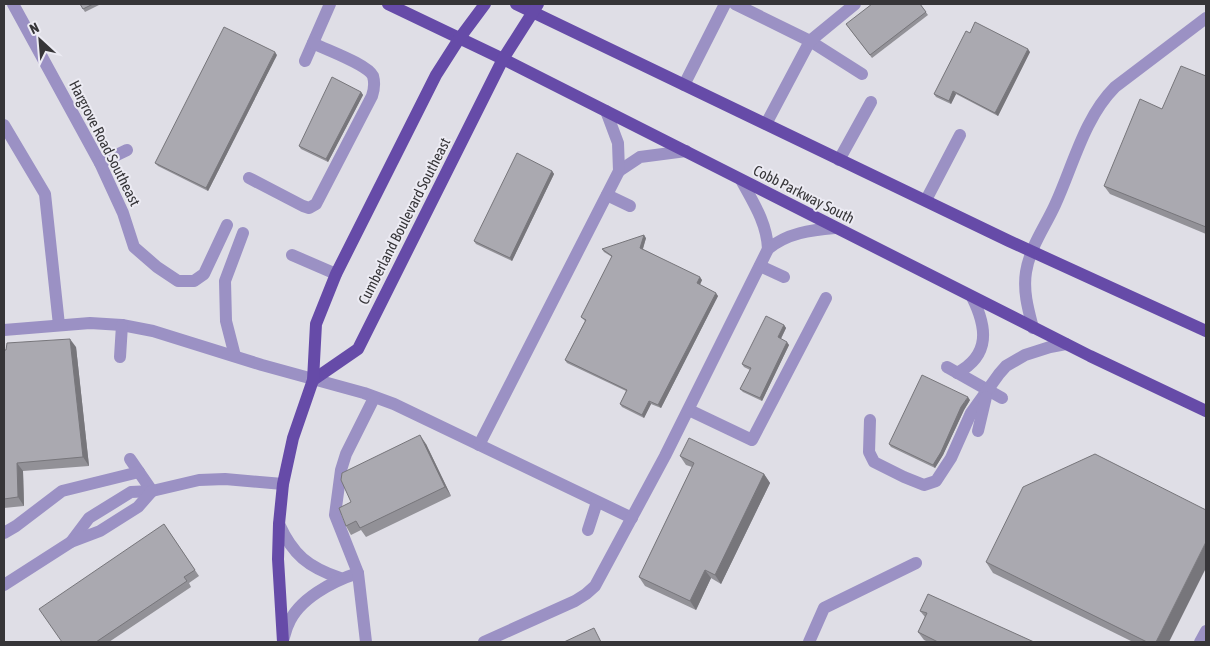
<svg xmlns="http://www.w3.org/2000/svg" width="1210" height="646" font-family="'Asap Condensed',sans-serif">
<rect width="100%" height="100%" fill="#dfdee6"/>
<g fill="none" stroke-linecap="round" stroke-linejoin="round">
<g stroke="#9b91c4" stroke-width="12">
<path d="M 13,4 L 100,163 L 123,213 L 134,247 L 157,267 L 178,281 L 194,281 L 204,274 L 227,225"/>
<path d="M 735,4 L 810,41 L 862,74"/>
<path d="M 305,61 L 330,4"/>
<path d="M 684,85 L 725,4"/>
<path d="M 766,124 L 810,41 L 855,4"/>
<path d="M 4,125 L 45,194 L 59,325"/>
<path d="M 839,160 L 871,102"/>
<path d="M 100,163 L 127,150"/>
<path d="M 619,171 L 640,157 L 686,151"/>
<path d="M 249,178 L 303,206 L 309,208 L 316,204 L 372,96 C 374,90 375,83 373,76 C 367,64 326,50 313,43"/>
<path d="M 741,180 C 753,202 767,223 768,249"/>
<path d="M 607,195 L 630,206"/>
<path d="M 926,200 L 960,135"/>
<path d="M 292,255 L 336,274"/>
<path d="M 760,266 L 784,277"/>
<path d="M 1033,328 C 1028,309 1023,291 1026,272 C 1030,247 1045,227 1055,205 C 1073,166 1084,118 1115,87 L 1206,18"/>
<path d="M 4,330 L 90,323 L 122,325 L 153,331 L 262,365 L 364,393 L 394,404 L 632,518"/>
<path d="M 235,356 L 226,321 L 225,281 L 243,233"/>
<path d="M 120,357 L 122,325"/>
<path d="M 947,367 L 1002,398"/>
<path d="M 957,373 C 991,355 987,327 972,297"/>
<path d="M 689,410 L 752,440 L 826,298"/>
<path d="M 870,420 L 869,452 L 874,462 L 904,477 L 924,485 L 936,481 L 951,458 L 971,413 L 999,374 L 1006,366 L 1025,355 L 1050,347 L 1066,344"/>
<path d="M 978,431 L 986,397"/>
<path d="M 479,445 L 619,171 L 618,143 L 606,111"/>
<path d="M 130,459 L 152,491"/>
<path d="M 279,524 C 293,555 308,567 340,578"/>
<path d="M 588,530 L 597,502"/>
<path d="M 4,533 L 16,526 L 62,491 L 139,472"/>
<path d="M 71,542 L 89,518 L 131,492 L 152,491 L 199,480 L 225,479 L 283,484"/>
<path d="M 4,585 L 71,542 L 100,531 L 138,507 L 152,491"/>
<path d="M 283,640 C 285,635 286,629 288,625 C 298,599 333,581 358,573"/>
<path d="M 366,642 L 358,573 L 335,515 L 341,470 L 346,454 L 374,398"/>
<path d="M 484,642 L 575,601 L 586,594 L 595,586 L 665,456 L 768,249 C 787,233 811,230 835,228"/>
<path d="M 809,642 L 824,608 L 916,563"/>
<path d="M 1200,642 L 1206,631"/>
</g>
<g stroke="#664ba8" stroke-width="12">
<path d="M 388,4 L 503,59 L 1090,356 L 1206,411"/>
<path d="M 516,4 L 1009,241 L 1206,331"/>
<path d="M 313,380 L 358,349 L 503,59 L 538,4"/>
<path d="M 283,642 L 278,559 L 279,524 L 283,484 L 293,438 L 313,380 L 316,324 L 336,274 L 436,75 L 459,39 L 485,4"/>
</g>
</g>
<g fill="#929197">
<path d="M 80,4 L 101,4 L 85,12 Z"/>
<path d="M 920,4 L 928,15 L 872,58 L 846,24 Z"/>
<path d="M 970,33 L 1030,52 L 998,116 L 956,94 L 951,104 L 936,97 L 934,94 Z"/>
<path d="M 277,55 L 208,191 L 158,166 L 155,163 Z"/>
<path d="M 1206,76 L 1206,234 L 1110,194 L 1104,186 L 1162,109 Z"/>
<path d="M 361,92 L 363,95 L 328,162 L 301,149 L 299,146 Z"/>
<path d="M 552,171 L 554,174 L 512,261 L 476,244 L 474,241 Z"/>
<path d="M 646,238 L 643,249 L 702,280 L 700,285 L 718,296 L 661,408 L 651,404 L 644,418 L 622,407 L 620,404 L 626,391 L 567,363 L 565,360 L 585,321 L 581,317 L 612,257 L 604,252 L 602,249 Z"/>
<path d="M 784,325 L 786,328 L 781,339 L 789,345 L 762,401 L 743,392 L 740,389 L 750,370 L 744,367 L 742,364 Z"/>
<path d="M 76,347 L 89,466 L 23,471 L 24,506 L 4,508 L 4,350 Z"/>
<path d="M 970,400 L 964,410 L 943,455 L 935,468 L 891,447 L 889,444 Z"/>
<path d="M 426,444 L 451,496 L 366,537 L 361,530 L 351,535 L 346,526 Z"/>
<path d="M 680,456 L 764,474 L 770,483 L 721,584 L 711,578 L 696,610 L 645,586 L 639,577 L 692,467 L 686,465 Z"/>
<path d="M 164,524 L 199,576 L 189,583 L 191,587 L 109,642 L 62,642 Z"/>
<path d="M 986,562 L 1169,642 L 1133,642 L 993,573 Z"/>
<path d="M 920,611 L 1034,642 L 928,642 L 924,640 L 918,632 L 925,617 Z"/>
</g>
<g fill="#77767b">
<path d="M 1028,49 L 1030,52 L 998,116 L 995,113 Z"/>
<path d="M 275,52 L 277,55 L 208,191 L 206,188 Z"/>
<path d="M 953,91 L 956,94 L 951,104 L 949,101 Z"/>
<path d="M 361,92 L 363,95 L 328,162 L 326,159 Z"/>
<path d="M 552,171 L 554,174 L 512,261 L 510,258 Z"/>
<path d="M 644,235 L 646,238 L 642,251 L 640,248 Z"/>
<path d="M 700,277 L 702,280 L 699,286 L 697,283 Z"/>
<path d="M 716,293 L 718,296 L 661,408 L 658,405 Z"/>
<path d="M 784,325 L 786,328 L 780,340 L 778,337 Z"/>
<path d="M 70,339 L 76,347 L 89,466 L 83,457 Z"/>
<path d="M 787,342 L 789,345 L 762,401 L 760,398 Z"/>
<path d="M 968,397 L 970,400 L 964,410 L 943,455 L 935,468 L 933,465 L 961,407 Z"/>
<path d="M 649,401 L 651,404 L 644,418 L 642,415 Z"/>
<path d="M 420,435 L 426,444 L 451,496 L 445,487 Z"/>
<path d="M 17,463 L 23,471 L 24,506 L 18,497 Z"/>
<path d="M 764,474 L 770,483 L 721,584 L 715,575 Z"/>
<path d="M 1206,542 L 1206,568 L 1169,642 L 1156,642 Z"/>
<path d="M 705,570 L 711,578 L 696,610 L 690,601 Z"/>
</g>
<g fill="#aaa9b0" stroke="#77767b">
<path d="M 80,4 L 93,4 L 83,9 Z"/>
<path d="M 872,4 L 920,4 L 926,12 L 870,55 L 846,24 Z"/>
<path d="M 975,22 L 1028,49 L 995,113 L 953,91 L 949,101 L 934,94 L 966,31 L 970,33 Z"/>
<path d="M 224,27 L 275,52 L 206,188 L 155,163 Z"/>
<path d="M 1181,66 L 1206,76 L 1206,227 L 1104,186 L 1140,99 L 1162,109 Z"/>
<path d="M 332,77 L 361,92 L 326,159 L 299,146 Z"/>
<path d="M 517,153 L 552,171 L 510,258 L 474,241 Z"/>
<path d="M 644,235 L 640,248 L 700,277 L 697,283 L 716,293 L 658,405 L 649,401 L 642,415 L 620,404 L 627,390 L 565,360 L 586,320 L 581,317 L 612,256 L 602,249 Z"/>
<path d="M 766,316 L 784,325 L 778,337 L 787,342 L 760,398 L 740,389 L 751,368 L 742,364 Z"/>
<path d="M 70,339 L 83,457 L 17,463 L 18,497 L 4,499 L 4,350 L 6,350 L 7,343 Z"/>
<path d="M 922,375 L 968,397 L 961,407 L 941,452 L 933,465 L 889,444 Z"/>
<path d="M 420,435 L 445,487 L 360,528 L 356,521 L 346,526 L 339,508 L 351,502 L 341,480 L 342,473 Z"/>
<path d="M 689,438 L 764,474 L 715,575 L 705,570 L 690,601 L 639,577 L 694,463 L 680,456 Z"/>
<path d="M 1095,454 L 1206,510 L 1206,542 L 1156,642 L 1147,642 L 986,562 L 1023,487 Z"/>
<path d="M 164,524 L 195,570 L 184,577 L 187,581 L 96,642 L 62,642 L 39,609 Z"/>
<path d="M 928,594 L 1034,642 L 938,642 L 918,632 L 927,613 L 920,611 Z"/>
<path d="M 594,628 L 601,642 L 564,642 Z"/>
</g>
<g text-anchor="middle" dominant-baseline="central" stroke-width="4" stroke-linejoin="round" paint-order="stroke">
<g font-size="15" fill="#363538" stroke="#ecebf3">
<text transform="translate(105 143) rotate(63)">Hargrove Road Southeast</text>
<text transform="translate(804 194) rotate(27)">Cobb Parkway South</text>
<text transform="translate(404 221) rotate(-63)">Cumberland Boulevard Southeast</text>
</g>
</g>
<rect width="1210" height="646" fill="none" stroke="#363538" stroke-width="10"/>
<g transform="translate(40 40) rotate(334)" stroke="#ecebf3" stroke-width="4" paint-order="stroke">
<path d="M0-4L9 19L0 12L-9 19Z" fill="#363538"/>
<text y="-8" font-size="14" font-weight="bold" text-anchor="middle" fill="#363538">N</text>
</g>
</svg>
